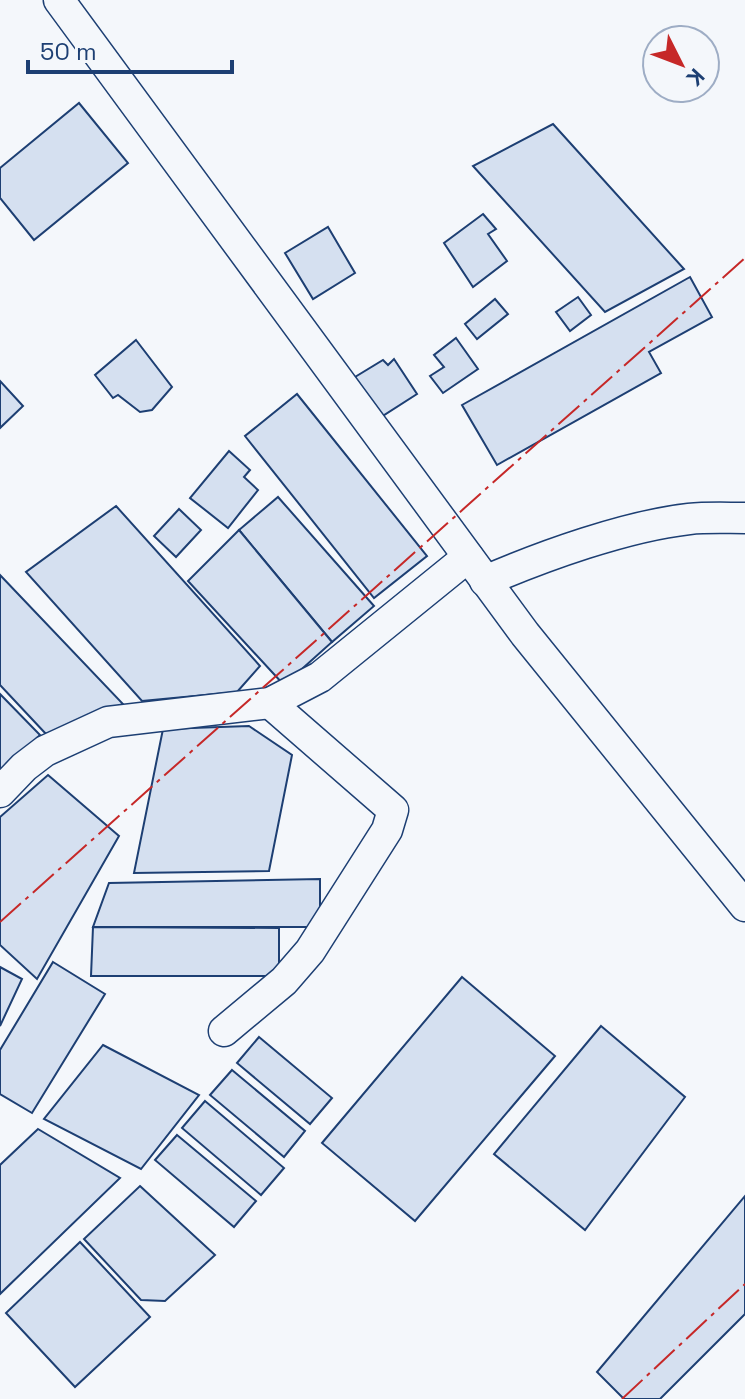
<svg xmlns="http://www.w3.org/2000/svg" width="745" height="1399" font-family="'Space Grotesk',sans-serif">
<rect width="100%" height="100%" fill="#f4f7fb"/>
<g fill="#d5e0f0" stroke="#1d3f73" stroke-width="2">
<path d="M 79,103 L 128,163 L 34,240 L 0,198 L 0,168 Z"/>
<path d="M 553,124 L 684,269 L 605,312 L 473,166 Z"/>
<path d="M 483,214 L 496,229 L 488,234 L 507,261 L 473,287 L 444,243 Z"/>
<path d="M 328,227 L 355,273 L 313,299 L 285,253 Z"/>
<path d="M 690,277 L 712,317 L 649,352 L 661,373 L 497,465 L 462,405 Z"/>
<path d="M 578,297 L 591,315 L 570,331 L 556,312 Z"/>
<path d="M 495,299 L 508,314 L 477,339 L 465,324 Z"/>
<path d="M 456,338 L 478,369 L 443,393 L 430,376 L 444,367 L 434,355 Z"/>
<path d="M 136,340 L 172,387 L 152,410 L 140,412 L 118,395 L 113,398 L 95,375 Z"/>
<path d="M 394,359 L 417,394 L 381,417 L 355,377 L 383,360 L 388,365 Z"/>
<path d="M 0,381 L 23,406 L 0,428 Z"/>
<path d="M 297,394 L 427,556 L 374,598 L 245,436 Z"/>
<path d="M 229,451 L 250,470 L 244,477 L 258,490 L 228,528 L 190,498 Z"/>
<path d="M 278,497 L 374,606 L 332,642 L 239,530 Z"/>
<path d="M 116,506 L 260,666 L 237,692 L 142,701 L 26,572 Z"/>
<path d="M 179,509 L 201,530 L 176,557 L 154,536 Z"/>
<path d="M 239,530 L 332,642 L 284,685 L 188,581 Z"/>
<path d="M 0,575 L 123,704 L 46,734 L 0,685 Z"/>
<path d="M 0,694 L 40,735 L 0,774 Z"/>
<path d="M 249,726 L 292,755 L 269,871 L 134,873 L 163,729 Z"/>
<path d="M 48,775 L 119,836 L 37,979 L 0,945 L 0,817 Z"/>
<path d="M 320,879 L 320,927 L 93,927 L 109,883 Z"/>
<path d="M 93,927 L 279,928 L 279,976 L 91,976 Z"/>
<path d="M 53,962 L 105,994 L 32,1113 L 0,1094 L 0,1050 Z"/>
<path d="M 0,967 L 22,979 L 0,1026 Z"/>
<path d="M 462,977 L 555,1056 L 415,1221 L 322,1143 Z"/>
<path d="M 601,1026 L 685,1097 L 585,1230 L 494,1154 Z"/>
<path d="M 259,1037 L 332,1098 L 310,1124 L 237,1063 Z"/>
<path d="M 103,1045 L 199,1095 L 141,1169 L 44,1119 Z"/>
<path d="M 232,1070 L 305,1131 L 284,1157 L 210,1095 Z"/>
<path d="M 205,1101 L 284,1168 L 261,1195 L 182,1128 Z"/>
<path d="M 38,1129 L 120,1178 L 0,1294 L 0,1165 Z"/>
<path d="M 177,1135 L 256,1201 L 234,1227 L 155,1160 Z"/>
<path d="M 140,1186 L 215,1255 L 165,1301 L 141,1300 L 84,1239 Z"/>
<path d="M 745,1196 L 745,1314 L 660,1399 L 624,1399 L 597,1372 Z"/>
<path d="M 80,1242 L 150,1317 L 75,1387 L 6,1313 Z"/>
</g>
<g fill="none" stroke-linecap="round" stroke-linejoin="round">
<g stroke="#1d3f73" stroke-width="33">
<g id="minor">
<path d="M 59,0 L 525,634 L 745,906"/>
<path d="M 485,581 C 543,556 626,526 689,519 C 707,517 726,518 745,518"/>
<path d="M 0,792 L 24,767 L 45,751 L 108,722 L 270,703 L 320,677 L 468,557"/>
<path d="M 224,1031 L 284,981 L 310,951 L 387,830 L 393,810 L 270,703"/>
</g>
</g>
<use href="#minor" stroke="#f4f7fb" stroke-width="30"/>
<g stroke="#c62828" stroke-width="2" stroke-dasharray="28 6 4 6" stroke-linecap="butt">
<path d="M 0,922 L 745,258"/>
<path d="M 622,1399 L 745,1284"/>
</g>
</g>
<g transform="translate(681 64) rotate(132)"><circle r="38" fill="#f4f7fb" stroke="#9eadc5" stroke-width="2"/>
<path d="M0-6L14 30L0 20L-14 30Z" fill="#c62828"/>
<text y="-12" font-size="22" font-weight="bold" text-anchor="middle" fill="#1d3f73">K</text>
</g>
<path d="M28 60v12h204v-12" fill="none" stroke="#1d3f73" stroke-width="4"/>
<text x="40" y="60" font-size="24" fill="#1d3f73" stroke="#f4f7fb" stroke-width="6" paint-order="stroke">50 m</text>
</svg>
